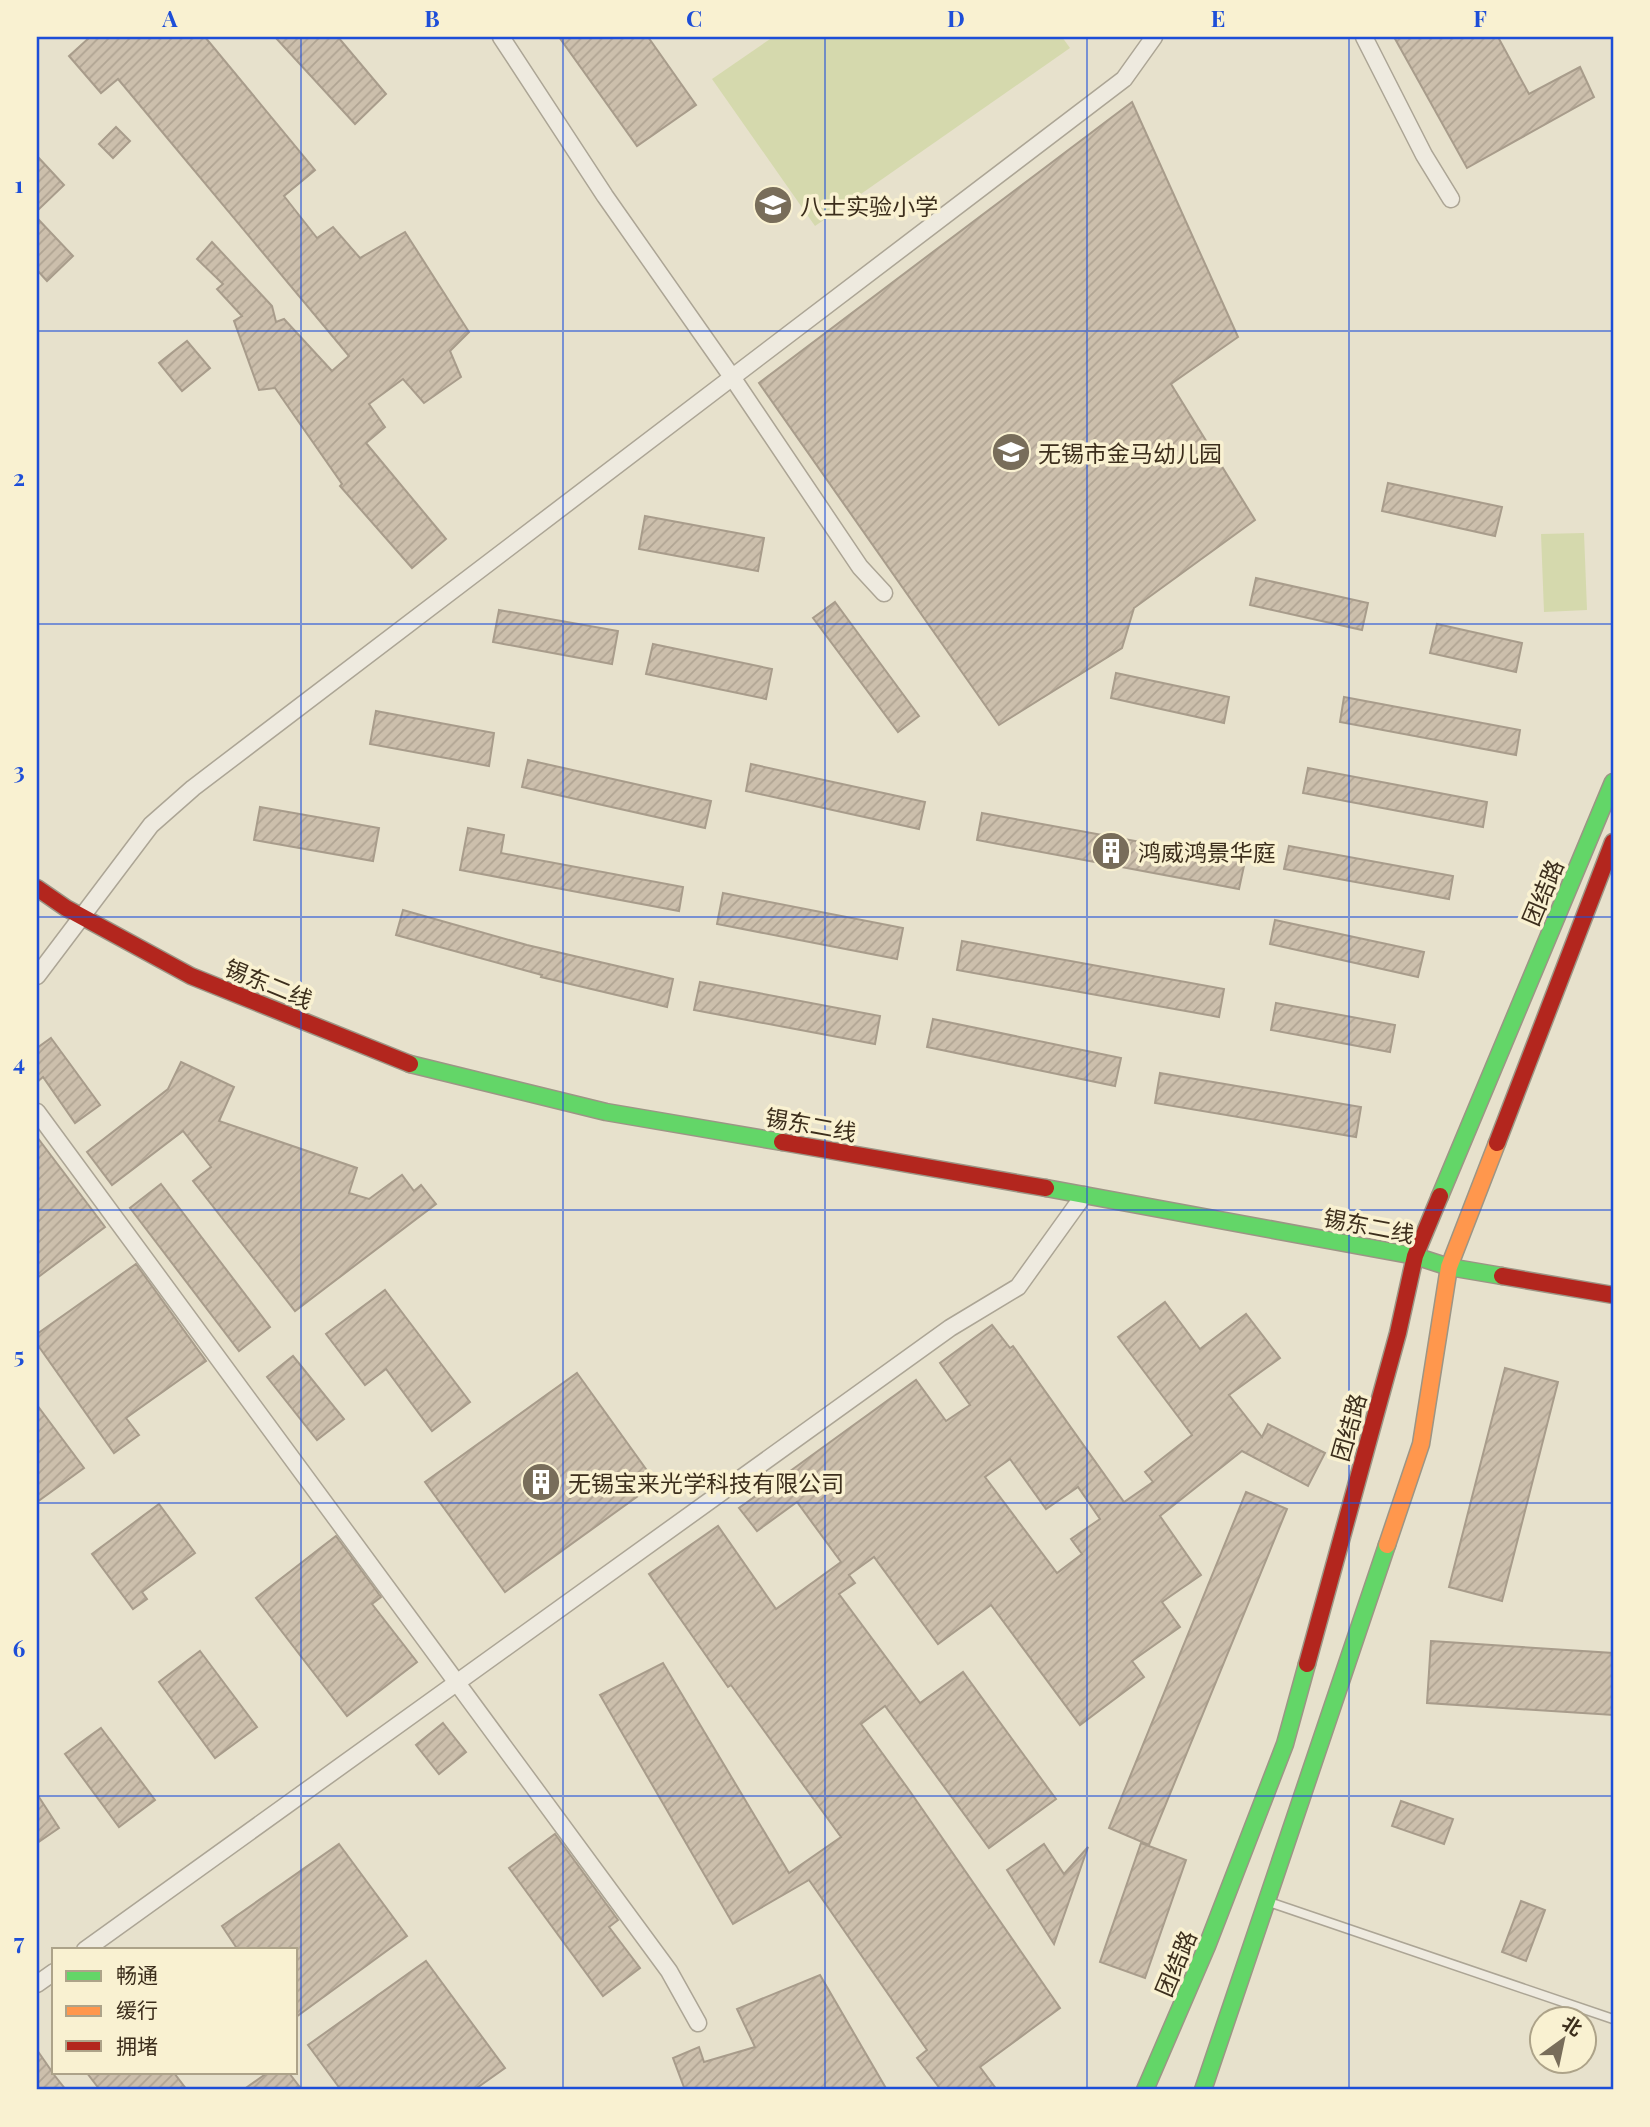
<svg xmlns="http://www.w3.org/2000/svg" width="1650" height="2127" font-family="'Playfair Display','Noto Sans SC',serif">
<defs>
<pattern id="building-hatch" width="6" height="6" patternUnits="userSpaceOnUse" patternTransform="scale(1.75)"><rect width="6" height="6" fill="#ccbfac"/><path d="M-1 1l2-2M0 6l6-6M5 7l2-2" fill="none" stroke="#b0a493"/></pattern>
</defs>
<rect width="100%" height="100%" fill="#e7e1cc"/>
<g fill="#d5d9ad">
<path d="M 773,37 L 1062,37 L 1070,48 L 815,226 L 712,79 Z"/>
<path d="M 1584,533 L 1587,610 L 1544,612 L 1541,534 Z"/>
</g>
<g fill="url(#building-hatch)" stroke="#a89c8b" stroke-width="2" fill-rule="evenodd">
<path d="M 90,37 L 205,37 L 315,170 L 284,196 L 317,238 L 333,227 L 360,258 L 405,232 L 469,332 L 450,351 L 461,377 L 424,403 L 403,379 L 369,404 L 385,427 L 366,443 L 446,539 L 412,568 L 340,486 L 342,484 L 275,388 L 259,390 L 234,321 L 242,316 L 217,289 L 223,284 L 197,259 L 212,242 L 272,306 L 276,322 L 284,319 L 332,371 L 349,356 L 118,79 L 101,93 L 69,56 Z"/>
<path d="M 275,37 L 338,37 L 386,94 L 355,124 Z"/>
<path d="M 559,37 L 648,37 L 696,105 L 637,146 Z"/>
<path d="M 1394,37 L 1498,37 L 1529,94 L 1580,67 L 1594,97 L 1467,168 Z"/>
<path d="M 1132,102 L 1238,337 L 1171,384 L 1255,520 L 1134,608 L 1122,648 L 999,725 L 759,383 Z"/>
<path d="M 116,127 L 130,141 L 113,158 L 99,144 Z"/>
<path d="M 37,156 L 64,185 L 37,211 Z"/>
<path d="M 37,218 L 73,256 L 47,281 L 37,270 Z"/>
<path d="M 187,341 L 210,368 L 182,391 L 159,363 Z"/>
<path d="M 1388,483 L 1502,507 L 1495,536 L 1382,511 Z"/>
<path d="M 645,516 L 764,538 L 758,571 L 639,549 Z"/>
<path d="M 1256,578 L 1368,603 L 1362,630 L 1250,605 Z"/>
<path d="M 835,602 L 919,716 L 898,732 L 813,618 Z"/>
<path d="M 499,610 L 618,631 L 612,664 L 493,642 Z"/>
<path d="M 1437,624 L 1522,643 L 1516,672 L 1430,653 Z"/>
<path d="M 653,644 L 772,669 L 766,699 L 646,674 Z"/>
<path d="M 1116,673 L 1229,697 L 1224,723 L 1111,698 Z"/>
<path d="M 1344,697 L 1520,730 L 1516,755 L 1340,722 Z"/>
<path d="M 376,711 L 494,733 L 489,766 L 370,744 Z"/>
<path d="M 528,760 L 711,801 L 705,828 L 522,787 Z"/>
<path d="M 751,764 L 925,802 L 919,829 L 746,791 Z"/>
<path d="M 1308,768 L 1487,802 L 1483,827 L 1303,793 Z"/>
<path d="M 260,807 L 379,828 L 373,861 L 254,840 Z"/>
<path d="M 982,813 L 1245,861 L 1239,889 L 977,840 Z"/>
<path d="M 468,828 L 504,835 L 501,853 L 683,887 L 679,911 L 460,870 Z"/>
<path d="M 1289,846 L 1453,876 L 1449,899 L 1284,869 Z"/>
<path d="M 723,893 L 903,928 L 897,959 L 717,924 Z"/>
<path d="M 403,910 L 527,945 L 673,979 L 667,1007 L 541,977 L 542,975 L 396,935 Z"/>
<path d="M 1275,920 L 1424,952 L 1418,977 L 1270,944 Z"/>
<path d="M 962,941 L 1224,989 L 1219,1017 L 957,970 Z"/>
<path d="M 700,982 L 880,1016 L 875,1044 L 694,1010 Z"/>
<path d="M 1276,1003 L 1395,1025 L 1390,1052 L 1271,1030 Z"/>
<path d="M 933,1019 L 1121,1058 L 1115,1086 L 927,1047 Z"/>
<path d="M 51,1038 L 100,1105 L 75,1123 L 43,1077 L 37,1082 L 37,1048 Z"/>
<path d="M 181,1062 L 234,1087 L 219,1121 L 357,1168 L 349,1193 L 369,1199 L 402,1175 L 414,1191 L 421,1185 L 436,1204 L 295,1311 L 193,1181 L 211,1167 L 183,1131 L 112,1185 L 87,1152 L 168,1089 Z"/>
<path d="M 1160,1073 L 1361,1107 L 1356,1137 L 1155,1103 Z"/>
<path d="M 37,1137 L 105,1227 L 37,1278 Z"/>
<path d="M 161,1184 L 270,1327 L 239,1351 L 130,1208 Z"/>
<path d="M 136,1264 L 206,1361 L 126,1418 L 139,1435 L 114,1453 L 37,1344 L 37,1334 Z"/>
<path d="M 385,1290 L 470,1402 L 432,1431 L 386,1369 L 365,1385 L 326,1334 Z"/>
<path d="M 1165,1302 L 1200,1349 L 1246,1314 L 1280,1358 L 1229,1395 L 1262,1437 L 1268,1424 L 1325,1453 L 1308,1486 L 1242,1451 L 1160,1516 L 1201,1575 L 1162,1602 L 1180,1627 L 1132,1661 L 1144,1677 L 1080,1725 L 991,1605 L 938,1644 L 874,1557 L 849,1575 L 855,1583 L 839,1594 L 920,1703 L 963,1672 L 1056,1799 L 989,1848 L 885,1706 L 861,1724 L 909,1790 L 1060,2008 L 980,2067 L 997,2090 L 941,2090 L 917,2058 L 927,2050 L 809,1880 L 733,1924 L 600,1695 L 663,1663 L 789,1873 L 841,1837 L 731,1685 L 728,1687 L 649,1574 L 718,1526 L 776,1609 L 841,1562 L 797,1502 L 757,1531 L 739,1508 L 916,1380 L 946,1421 L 970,1405 L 940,1363 L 992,1325 L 1010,1348 L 1013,1346 L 1124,1502 L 1153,1482 L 1145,1472 L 1192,1435 L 1118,1337 ZM 1010,1459 L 1046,1509 L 1078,1487 L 1100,1519 L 1071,1539 L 1082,1554 L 1057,1573 L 985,1477 Z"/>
<path d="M 293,1356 L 344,1419 L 317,1440 L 267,1377 Z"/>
<path d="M 1505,1368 L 1558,1382 L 1502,1601 L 1449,1587 Z"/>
<path d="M 577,1373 L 656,1483 L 505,1592 L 425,1482 Z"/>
<path d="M 37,1405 L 84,1468 L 37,1502 Z"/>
<path d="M 1246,1492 L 1287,1509 L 1149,1845 L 1109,1828 Z"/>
<path d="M 159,1504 L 195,1553 L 142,1592 L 147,1599 L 133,1609 L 92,1554 Z"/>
<path d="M 336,1536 L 381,1597 L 372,1604 L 417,1662 L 347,1716 L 256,1598 Z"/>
<path d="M 1431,1641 L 1613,1653 L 1613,1715 L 1427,1703 Z"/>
<path d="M 200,1651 L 257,1727 L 215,1758 L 159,1682 Z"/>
<path d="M 443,1723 L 466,1752 L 439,1774 L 416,1745 Z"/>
<path d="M 101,1728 L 155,1800 L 119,1827 L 65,1754 Z"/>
<path d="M 37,1794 L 59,1828 L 37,1843 Z"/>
<path d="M 1401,1801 L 1453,1819 L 1444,1844 L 1392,1826 Z"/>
<path d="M 555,1834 L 618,1920 L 609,1927 L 640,1968 L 603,1996 L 509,1868 Z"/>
<path d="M 1141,1843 L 1186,1860 L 1145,1978 L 1100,1962 Z"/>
<path d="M 339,1844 L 407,1936 L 296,2017 L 296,1950 L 238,1950 L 222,1926 Z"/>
<path d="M 1044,1844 L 1064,1874 L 1088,1847 L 1054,1944 L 1007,1870 Z"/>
<path d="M 1521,1901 L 1545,1910 L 1526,1961 L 1502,1952 Z"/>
<path d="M 426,1961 L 505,2068 L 474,2090 L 341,2090 L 308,2045 Z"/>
<path d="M 820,1975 L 887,2090 L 685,2090 L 673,2058 L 699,2047 L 704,2062 L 755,2047 L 737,2009 Z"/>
<path d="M 37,2050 L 55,2076 L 66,2090 L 37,2090 Z"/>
<path d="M 87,2073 L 174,2073 L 187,2090 L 100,2090 Z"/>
<path d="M 267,2073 L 289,2073 L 302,2090 L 243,2090 Z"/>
</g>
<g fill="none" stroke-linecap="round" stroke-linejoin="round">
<g stroke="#aca595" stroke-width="11">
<path id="lane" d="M 1269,1902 L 1613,2019"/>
</g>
<g stroke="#aca595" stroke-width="19">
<g id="street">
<path d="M 501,37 L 605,196 L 732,377 L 860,567 L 884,593"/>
<path d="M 1364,37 L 1424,155 L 1451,199"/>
<path d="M 37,976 L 151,825 L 193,788 L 1124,79 L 1154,37"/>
<path d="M 37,1112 L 669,1971 L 698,2023"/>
<path d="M 85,1950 L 950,1328 L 1018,1287 L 1084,1195"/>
<path d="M 37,1984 L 54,1972"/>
</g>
</g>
<g stroke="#9c9585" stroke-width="19">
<g id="fast">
<path d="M 410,1064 L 606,1112 L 782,1142"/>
<path d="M 1046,1188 L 1415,1256 L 1449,1267 L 1502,1276"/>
<path d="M 1440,1196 L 1613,782"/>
<path d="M 1145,2090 L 1207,1946 L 1285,1744 L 1307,1664"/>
<path d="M 1203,2090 L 1387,1545"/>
</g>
</g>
<g stroke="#9c9585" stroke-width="19">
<path id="slow" d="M 1387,1545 L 1421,1444 L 1449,1267 L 1497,1143"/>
</g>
<g stroke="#9c9585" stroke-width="19">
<g id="jam">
<path d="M 37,888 L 66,908 L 191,976 L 410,1064"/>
<path d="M 782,1142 L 1046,1188"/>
<path d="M 1497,1143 L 1613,842"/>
<path d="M 1502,1276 L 1613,1295"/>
<path d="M 1307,1664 L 1398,1333 L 1415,1256 L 1440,1196"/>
</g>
</g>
<use href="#lane" stroke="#eeeadf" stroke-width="8"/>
<use href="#street" stroke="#eeeadf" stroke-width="16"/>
<use href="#fast" stroke="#63d668" stroke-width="16"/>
<use href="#slow" stroke="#ff974d" stroke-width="16"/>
<use href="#jam" stroke="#b3261e" stroke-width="16"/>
</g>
<path fill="none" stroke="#1d4ed8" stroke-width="2" stroke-opacity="0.55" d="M 301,37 L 301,2090M 563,37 L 563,2090M 825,37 L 825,2090M 1087,37 L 1087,2090M 1349,37 L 1349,2090M 37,331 L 1613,331M 37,624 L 1613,624M 37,917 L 1613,917M 37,1210 L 1613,1210M 37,1503 L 1613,1503M 37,1796 L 1613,1796"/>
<defs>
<g id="school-disc" transform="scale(2.0125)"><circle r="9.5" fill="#786d5a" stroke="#f9f1d1"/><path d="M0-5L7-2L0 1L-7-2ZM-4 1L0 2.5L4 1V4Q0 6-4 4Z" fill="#fff"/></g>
<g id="building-disc" transform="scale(2.0125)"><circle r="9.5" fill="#786d5a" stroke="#f9f1d1"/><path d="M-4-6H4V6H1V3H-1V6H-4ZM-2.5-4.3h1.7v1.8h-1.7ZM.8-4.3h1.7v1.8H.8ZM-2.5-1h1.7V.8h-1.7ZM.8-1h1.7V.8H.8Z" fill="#fff"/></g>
</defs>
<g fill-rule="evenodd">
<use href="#school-disc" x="773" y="205"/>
<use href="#school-disc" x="1011" y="452"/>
<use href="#building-disc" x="1111" y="851"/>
<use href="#building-disc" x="541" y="1482"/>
</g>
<g text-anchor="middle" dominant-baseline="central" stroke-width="7" stroke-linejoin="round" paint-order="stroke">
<g font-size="23" fill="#3c2e1c" stroke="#f9f1d1" text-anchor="start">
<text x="800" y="205">八士实验小学</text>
<text x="1038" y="452">无锡市金马幼儿园</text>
<text x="1138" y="851">鸿威鸿景华庭</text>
<text x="568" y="1482">无锡宝来光学科技有限公司</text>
</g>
<g font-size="23" fill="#3c2e1c" stroke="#f9f1d1">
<text transform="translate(1542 892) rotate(-67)">团结路</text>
<text transform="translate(269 983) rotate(22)">锡东二线</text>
<text transform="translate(811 1124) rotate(10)">锡东二线</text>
<text transform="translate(1369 1225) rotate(11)">锡东二线</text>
<text transform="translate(1348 1427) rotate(-74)">团结路</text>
<text transform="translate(1175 1963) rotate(-67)">团结路</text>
</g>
</g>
<rect width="1650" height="2127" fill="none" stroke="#f9f1d1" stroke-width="77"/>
<rect x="52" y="1948" width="245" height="126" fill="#f9f1d1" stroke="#ada389" stroke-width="2"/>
<rect x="66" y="1971" width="35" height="10" fill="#63d668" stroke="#ada389" stroke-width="2"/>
<text x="116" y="1983" font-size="21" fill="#3c2e1c">畅通</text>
<rect x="66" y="2006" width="35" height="10" fill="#ff974d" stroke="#ada389" stroke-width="2"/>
<text x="116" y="2018" font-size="21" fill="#3c2e1c">缓行</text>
<rect x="66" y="2041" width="35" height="10" fill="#b3261e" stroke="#ada389" stroke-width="2"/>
<text x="116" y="2054" font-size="21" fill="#3c2e1c">拥堵</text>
<g transform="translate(1563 2040) rotate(33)"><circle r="33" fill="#f9f1d1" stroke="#ada389" stroke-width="2"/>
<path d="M0-5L12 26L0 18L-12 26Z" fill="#786d5a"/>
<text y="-10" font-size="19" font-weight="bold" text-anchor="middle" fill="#3c2e1c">北</text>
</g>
<rect x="38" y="38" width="1574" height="2050" fill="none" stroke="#1d4ed8" stroke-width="2.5"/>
<g font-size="23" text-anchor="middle" font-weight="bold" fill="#1d4ed8">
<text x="170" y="27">A</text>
<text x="432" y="27">B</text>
<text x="694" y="27">C</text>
<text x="956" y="27">D</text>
<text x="1218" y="27">E</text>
<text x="1480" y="27">F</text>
<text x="19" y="193">1</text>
<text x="19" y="486">2</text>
<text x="19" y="779">3</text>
<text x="19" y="1071">4</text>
<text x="19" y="1364">5</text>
<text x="19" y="1657">6</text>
<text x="19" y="1950">7</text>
</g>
</svg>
